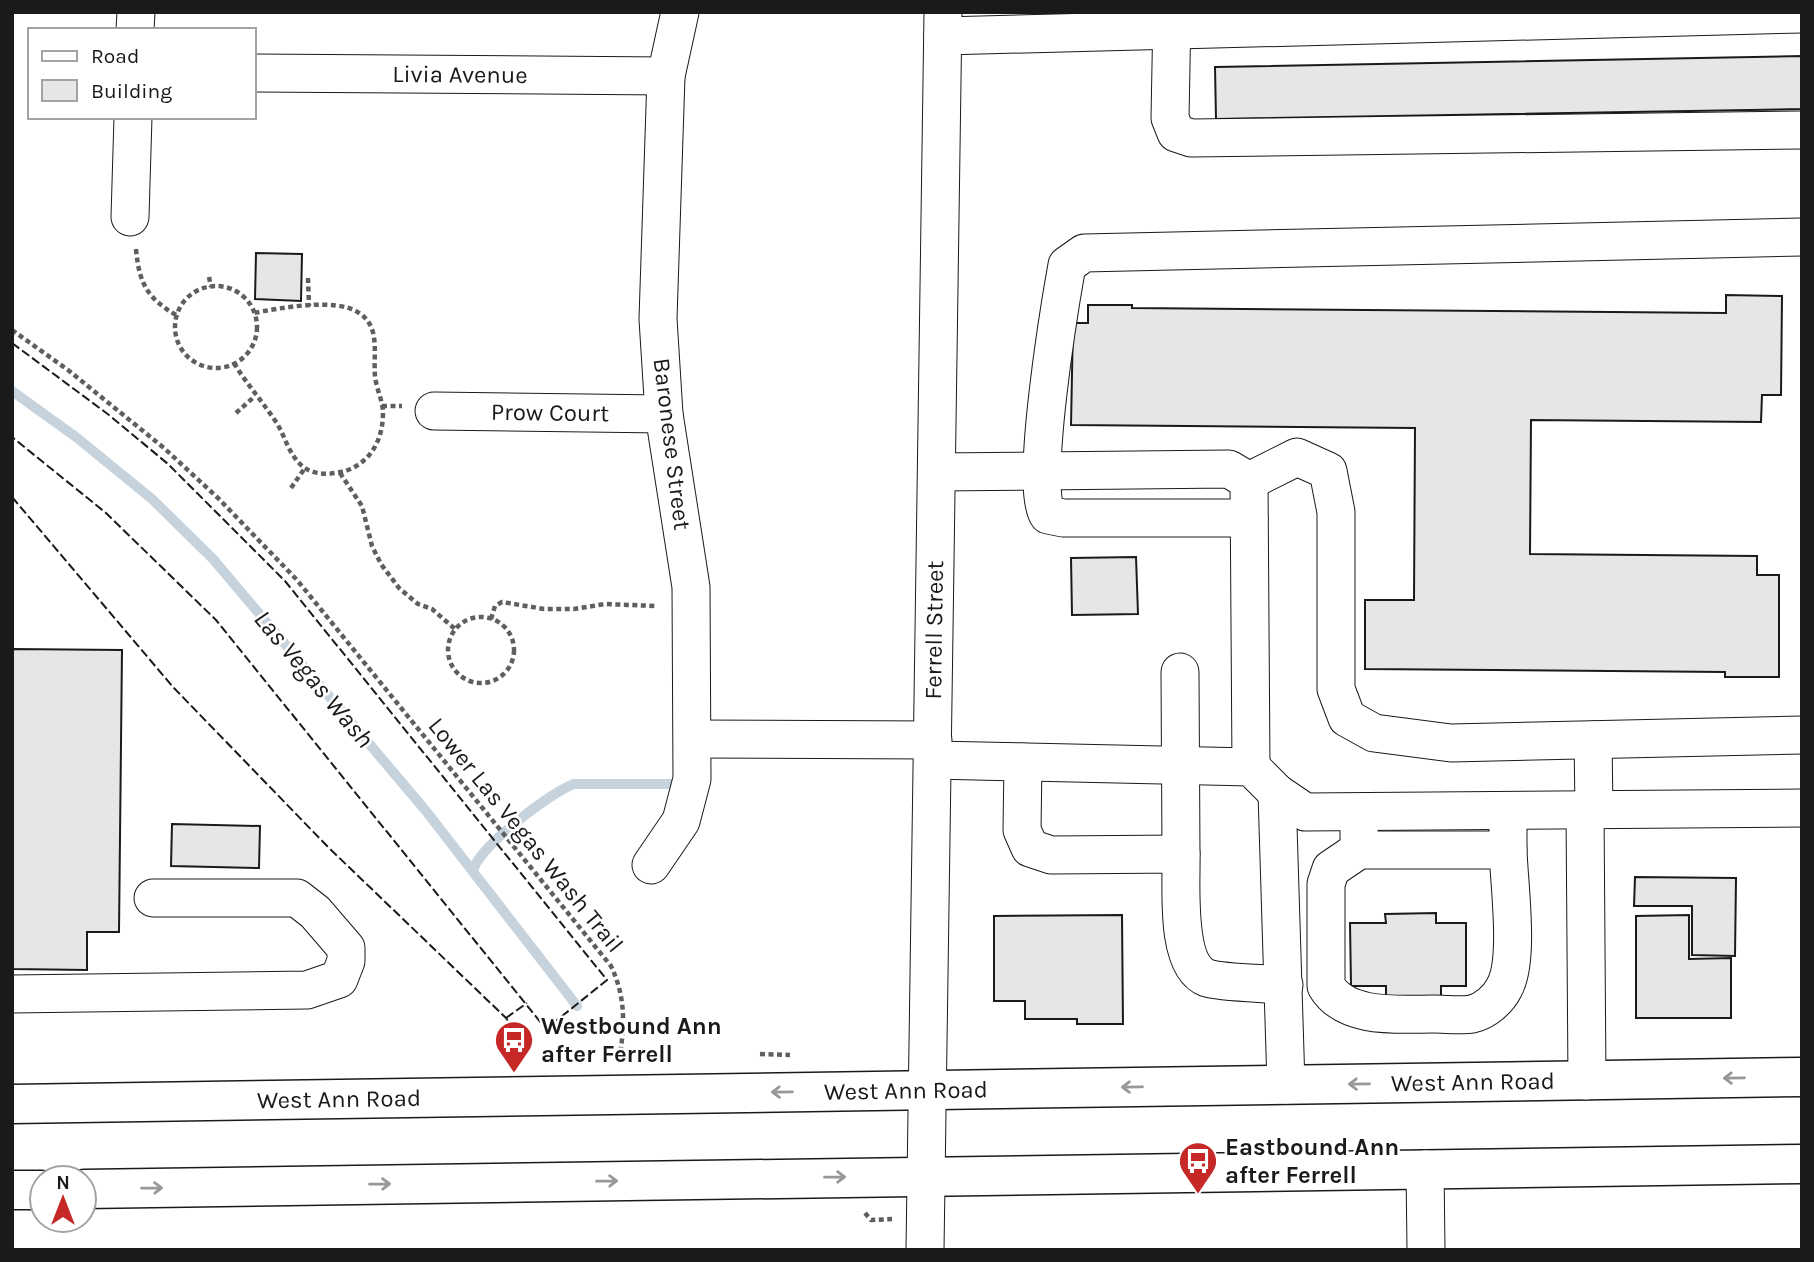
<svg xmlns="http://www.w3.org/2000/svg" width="1814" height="1262" font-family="Karla,sans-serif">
<rect width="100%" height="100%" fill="#fff"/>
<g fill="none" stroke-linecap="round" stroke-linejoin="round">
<g stroke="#c6d2dc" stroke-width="10">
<path d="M 12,391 L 76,437 L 152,499 L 213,559 L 426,811 L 577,1006"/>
<path d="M 473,871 C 477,848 551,792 574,784 L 683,784"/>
</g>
</g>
<g fill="#e6e6e6" stroke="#1a1a1a" stroke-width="2">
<path d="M 1802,56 L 1802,109 L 1216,119 L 1215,67 Z"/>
<path d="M 256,253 L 302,254 L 301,301 L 255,299 Z"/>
<path d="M 1726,295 L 1782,296 L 1781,395 L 1762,395 L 1761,422 L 1531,420 L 1530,554 L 1757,556 L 1757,575 L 1779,575 L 1779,677 L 1725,677 L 1725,672 L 1365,669 L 1365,600 L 1414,600 L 1415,428 L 1071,425 L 1073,323 L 1088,323 L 1088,305 L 1132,305 L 1132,308 L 1726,313 Z"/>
<path d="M 1136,557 L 1138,614 L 1072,615 L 1071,558 Z"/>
<path d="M 12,649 L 122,650 L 119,932 L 87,932 L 87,970 L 12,969 Z"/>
<path d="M 172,824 L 260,826 L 259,868 L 171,866 Z"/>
<path d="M 1635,877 L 1736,878 L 1735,956 L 1692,955 L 1692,906 L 1634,906 Z"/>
<path d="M 1436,913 L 1436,923 L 1466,923 L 1466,986 L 1441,986 L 1441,1010 L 1386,1010 L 1386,986 L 1351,986 L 1350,923 L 1386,923 L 1385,914 Z"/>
<path d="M 1122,915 L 1123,1024 L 1077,1024 L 1077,1019 L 1025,1019 L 1025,1001 L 994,1001 L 994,916 Z"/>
<path d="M 1689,915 L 1689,959 L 1731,958 L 1731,1018 L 1636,1018 L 1636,916 Z"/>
</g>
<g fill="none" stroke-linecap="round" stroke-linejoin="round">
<g stroke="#1a1a1a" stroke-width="39">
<g id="minor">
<path d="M 1172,12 L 1170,118 L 1176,133 L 1191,138 L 1802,130"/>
<path d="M 135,30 L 136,12"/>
<path d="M 943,36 L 1802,14"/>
<path id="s1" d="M 254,73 L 666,76"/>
<path d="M 130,217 L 133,117"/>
<path id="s2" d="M 434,411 L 664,414"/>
<path d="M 937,472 L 1229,469 L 1249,481 L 1251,767"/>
<path d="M 1249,481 L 1297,457 L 1328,471 L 1336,512 L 1336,689 L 1347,718 L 1374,733 L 1451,743 L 1802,735"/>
<path d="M 1249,518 L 1063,518 L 1048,515 C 1029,490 1060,304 1067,265 L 1084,253 L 1802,237"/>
<path d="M 1180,672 L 1181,854"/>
<path d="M 693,739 L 933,740"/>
<path d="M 1593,740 L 1594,809"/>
<path d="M 933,760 L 1251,767 L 1277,793 L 1305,812 L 1802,808"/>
<path d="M 1023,762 L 1022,830 L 1030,848 L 1051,855 L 1181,854 C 1182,884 1174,965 1207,978 C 1222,983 1265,983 1284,985"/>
<path d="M 1277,793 L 1286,1085"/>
<path d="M 1585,809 L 1587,1081"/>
<path d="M 1359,826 L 1359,850 L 1508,850 L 1508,826"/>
<path d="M 1359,850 L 1331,869 L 1326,884 L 1326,986 C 1346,1020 1400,1014 1434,1014 C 1446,1014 1461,1016 1472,1014 C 1485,1011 1498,1000 1504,988 C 1520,961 1509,884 1508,850"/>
<path d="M 651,865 L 681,821 L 692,779 L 691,587 L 664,414 L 658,319 L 666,76 L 680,12"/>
<path d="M 12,994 L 307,990 L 339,979 L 346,961 L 346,948 L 315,912 L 297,898 L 153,898"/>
<path d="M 1425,1169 L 1426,1250"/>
<path id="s3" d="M 925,1250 L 943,12"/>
</g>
</g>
<g stroke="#1a1a1a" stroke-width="41">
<g id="major">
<path id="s4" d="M 12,1104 L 1802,1077"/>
<path d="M 84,1189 L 1802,1164"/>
<path d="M 12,1190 L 42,1190"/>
</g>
</g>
<g stroke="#5f5f5f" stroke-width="4.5" stroke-dasharray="5 3.5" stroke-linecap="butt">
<path d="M 136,249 C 139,283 147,298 176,315"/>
<path d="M 209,277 L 211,287"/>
<path d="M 308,278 L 309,306"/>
<circle cx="216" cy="327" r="41"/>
<path d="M 12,330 L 68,370 L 164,448 L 219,499 L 297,580 L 611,966 C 626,998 625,1026 619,1060"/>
<path d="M 234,363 C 246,383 261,400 274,419 C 285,434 287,452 301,465 C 309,473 324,475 335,473 C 367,469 383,443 383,413 C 383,401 376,388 375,376 C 373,354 381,327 359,313 C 337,297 280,308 254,313"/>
<path d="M 382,406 L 402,406"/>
<path d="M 236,413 L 255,396"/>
<path d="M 340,473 L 362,506 L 372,546 L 381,564 L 399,588 L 418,604 L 432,609 L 455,629"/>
<path d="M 291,488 L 305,468"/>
<circle cx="481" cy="650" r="33"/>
<path d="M 491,619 L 495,606 L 502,602 L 544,609 L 574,609 L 605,604 L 657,606"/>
<path d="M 760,1054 L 790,1055"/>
<path d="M 865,1213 L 871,1220 L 892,1219"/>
</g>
<use href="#minor" stroke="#fff" stroke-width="37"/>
<use href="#major" stroke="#fff" stroke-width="38"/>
<g stroke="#1a1a1a" stroke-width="2" stroke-dasharray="9 3.5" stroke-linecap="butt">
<path d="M 12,343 L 109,415 L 168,464 L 285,581 L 607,980 L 546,1029 L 216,620 L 106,513 L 12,437"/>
<path d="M 12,497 L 173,687 L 328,847 L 506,1018 L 530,1050"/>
<path d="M 506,1018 L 527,1003"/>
</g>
</g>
<defs><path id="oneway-shaft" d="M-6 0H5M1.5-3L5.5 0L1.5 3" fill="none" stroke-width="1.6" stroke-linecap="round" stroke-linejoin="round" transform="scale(1.75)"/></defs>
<g stroke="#989898">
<use href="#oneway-shaft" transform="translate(1734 1078) rotate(179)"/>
<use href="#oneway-shaft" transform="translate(1359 1084) rotate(179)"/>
<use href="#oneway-shaft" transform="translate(1132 1087) rotate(179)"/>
<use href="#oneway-shaft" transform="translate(782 1092) rotate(179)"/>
<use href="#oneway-shaft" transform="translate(835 1177) rotate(-1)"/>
<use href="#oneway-shaft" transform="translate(607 1181) rotate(-1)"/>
<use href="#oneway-shaft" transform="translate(380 1184) rotate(-1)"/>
<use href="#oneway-shaft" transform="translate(152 1188) rotate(-1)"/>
</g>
<defs>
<g id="bus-pin" transform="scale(2.0125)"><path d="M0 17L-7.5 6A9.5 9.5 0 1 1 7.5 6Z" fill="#c62828" stroke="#fff"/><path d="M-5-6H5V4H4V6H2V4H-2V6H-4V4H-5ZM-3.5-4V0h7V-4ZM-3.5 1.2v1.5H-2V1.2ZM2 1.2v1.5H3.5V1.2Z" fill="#fff"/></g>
</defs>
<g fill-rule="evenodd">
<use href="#bus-pin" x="514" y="1040"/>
<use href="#bus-pin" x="1198" y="1161"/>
</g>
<g text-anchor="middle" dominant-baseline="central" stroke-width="5" stroke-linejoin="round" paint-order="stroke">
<g font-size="24" fill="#1a1a1a" stroke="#fff">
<text stroke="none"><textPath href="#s1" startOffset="206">Livia Avenue</textPath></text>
<text stroke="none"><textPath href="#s2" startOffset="116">Prow Court</textPath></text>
<text transform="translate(672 444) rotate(83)">Baronese Street</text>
<text stroke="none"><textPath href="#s3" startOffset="620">Ferrell Street</textPath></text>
<text transform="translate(526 835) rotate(51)">Lower Las Vegas Wash Trail</text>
<text stroke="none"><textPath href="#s4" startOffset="1461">West Ann Road</textPath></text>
<text stroke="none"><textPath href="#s4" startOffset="894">West Ann Road</textPath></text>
<text stroke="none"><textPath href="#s4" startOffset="327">West Ann Road</textPath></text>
</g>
<g font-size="24" font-weight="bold" fill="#1a1a1a" stroke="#fff" text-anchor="start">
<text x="541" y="1026">Westbound Ann<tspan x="541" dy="28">after Ferrell</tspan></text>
<text x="1225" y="1147">Eastbound Ann<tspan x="1225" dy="28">after Ferrell</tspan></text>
</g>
<g font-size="26" font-style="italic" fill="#1a1a1a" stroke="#fff">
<text transform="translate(314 679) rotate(50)">Las Vegas Wash</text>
</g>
</g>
<rect width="1814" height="1262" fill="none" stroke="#1a1a1a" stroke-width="28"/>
<rect x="28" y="28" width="228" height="91" fill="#ffffff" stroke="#a3a3a3" stroke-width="2"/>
<rect x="42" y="51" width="35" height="10" fill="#ffffff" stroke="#a3a3a3" stroke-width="2"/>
<text x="91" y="63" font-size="21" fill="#1a1a1a">Road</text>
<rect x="42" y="80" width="35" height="21" fill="#e6e6e6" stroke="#a3a3a3" stroke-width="2"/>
<text x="91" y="98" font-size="21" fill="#1a1a1a">Building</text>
<g transform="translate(63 1199)"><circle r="33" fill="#ffffff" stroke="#a3a3a3" stroke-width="2"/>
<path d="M0-5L12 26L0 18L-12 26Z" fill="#c62828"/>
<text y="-10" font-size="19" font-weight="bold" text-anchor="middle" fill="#1a1a1a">N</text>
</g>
</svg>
